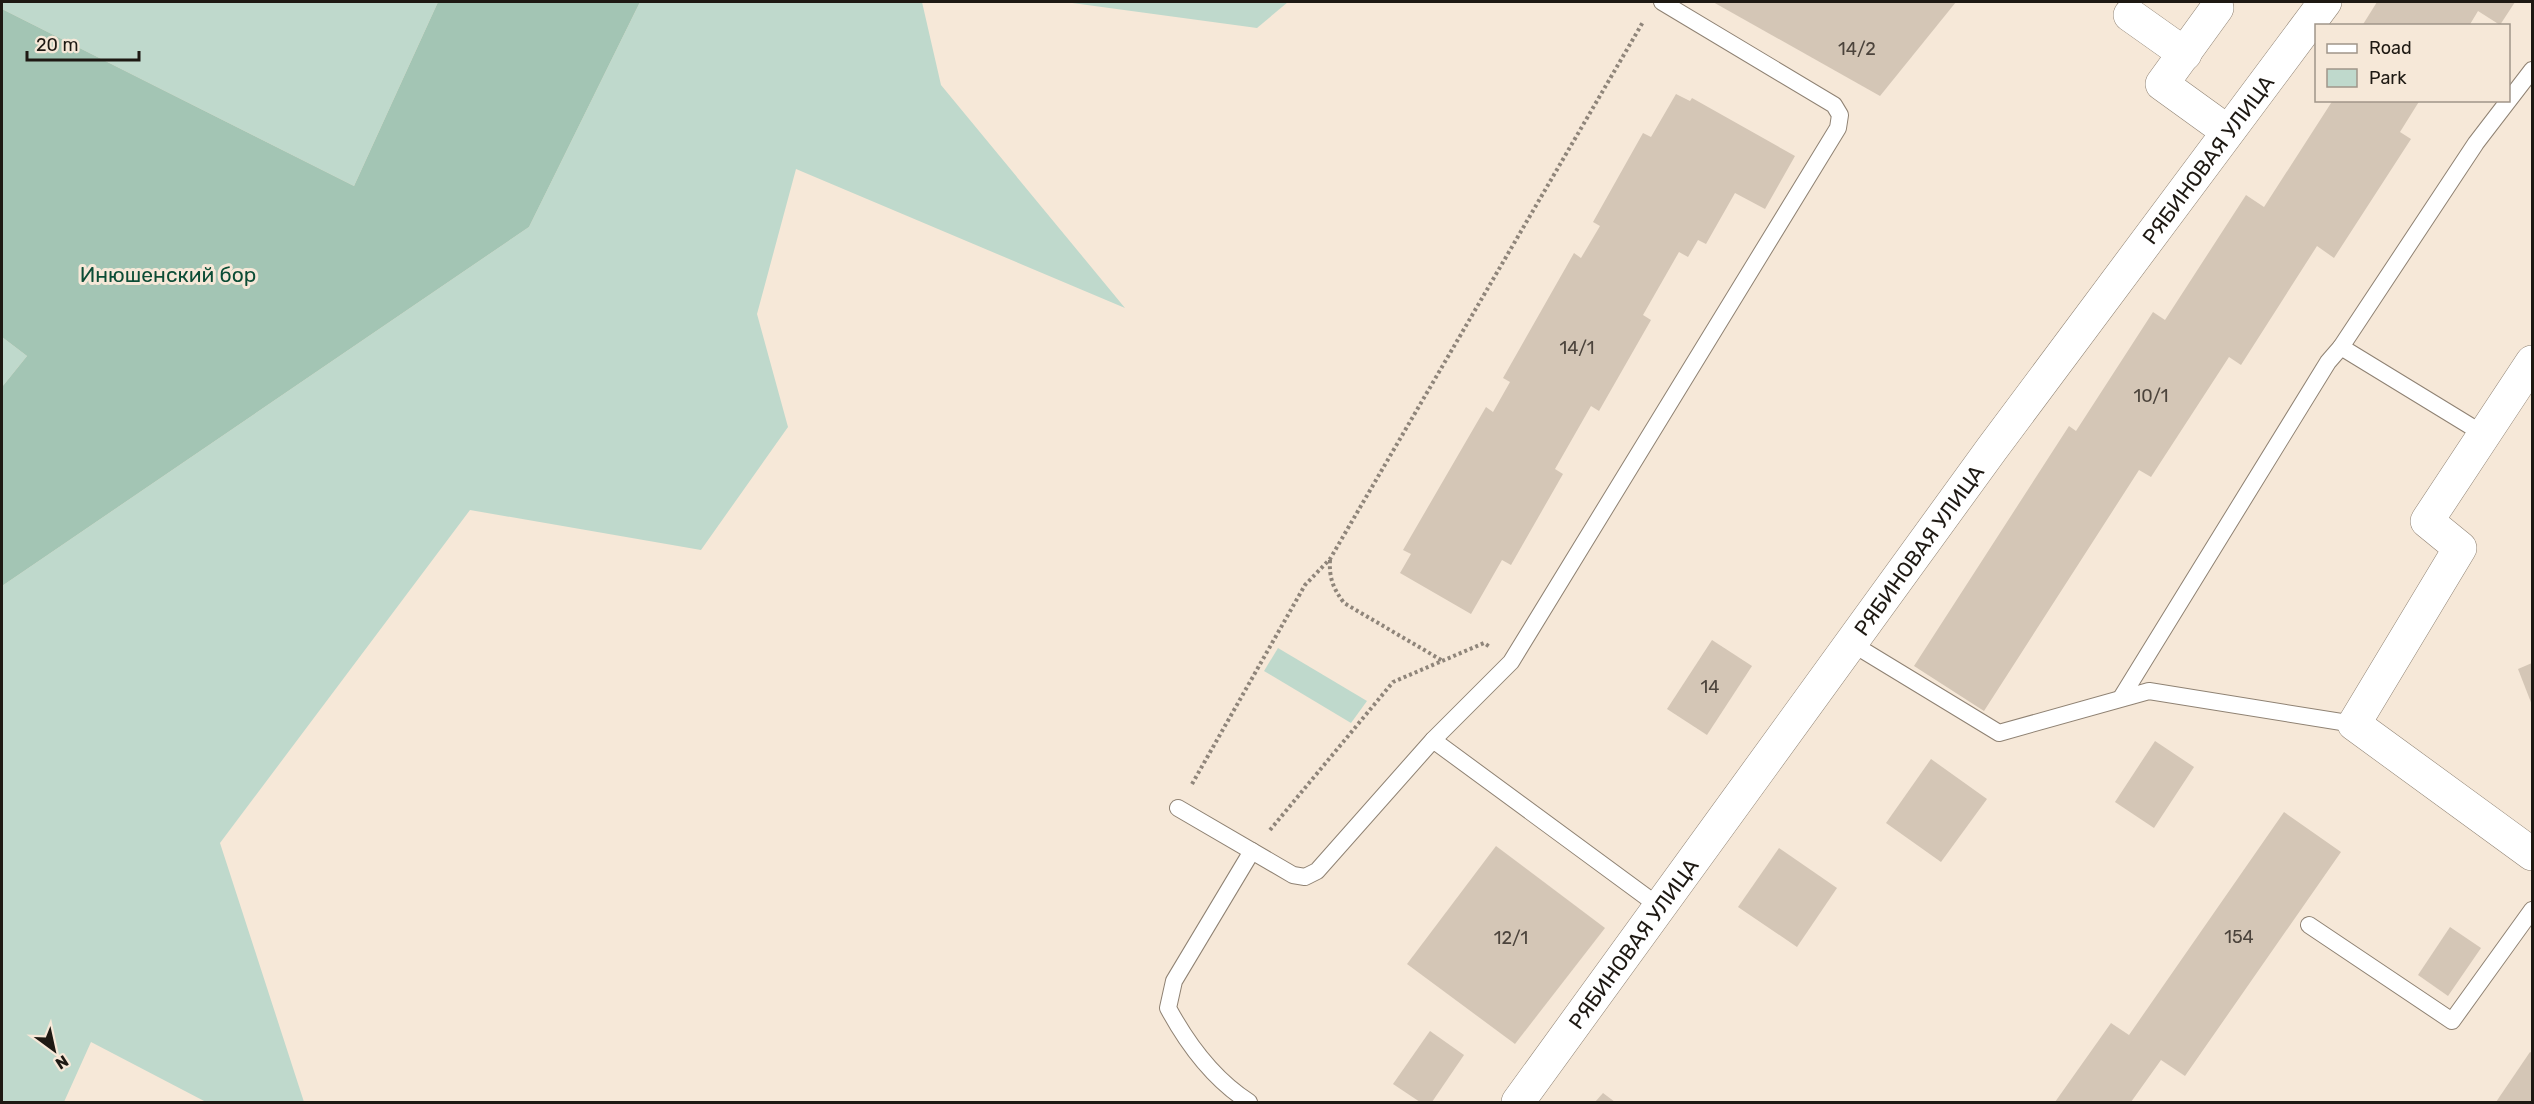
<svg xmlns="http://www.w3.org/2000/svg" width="2534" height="1104" font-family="Rubik,sans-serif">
<rect width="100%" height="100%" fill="#f6e8d8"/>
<g fill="#bfd9cc">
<path d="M 2,2 L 438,2 L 354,186 L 2,9 Z"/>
<path d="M 640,2 L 922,2 L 941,85 L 1125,308 L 796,169 L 757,314 L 788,427 L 701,550 L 470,510 L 220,843 L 304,1102 L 206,1102 L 91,1042 L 64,1102 L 2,1102 L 2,586 L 529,227 Z"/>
<path d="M 1065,2 L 1288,2 L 1257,28 Z"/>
<path d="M 2,337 L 27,356 L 2,387 Z"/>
<path d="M 1278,648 L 1367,701 L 1351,723 L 1264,671 Z"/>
</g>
<path fill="#a3c5b4" d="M 438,2 L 640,2 L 529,227 L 2,586 L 2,387 L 27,356 L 2,337 L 2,9 L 354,186 Z"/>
<g fill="#d4c6b6">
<path d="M 1713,2 L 1956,2 L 1880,96 Z"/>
<path d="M 2377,2 L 2515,2 L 2500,25 L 2478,11 L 2469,26 L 2362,26 Z"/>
<path d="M 1676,94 L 1690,101 L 1692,98 L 1795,156 L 1765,209 L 1735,193 L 1706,244 L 1698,240 L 1688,257 L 1679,252 L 1643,315 L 1651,320 L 1599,411 L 1591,406 L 1555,469 L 1563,474 L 1511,565 L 1502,560 L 1471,614 L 1400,573 L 1411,554 L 1403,550 L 1486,407 L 1493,412 L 1510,382 L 1503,378 L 1574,253 L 1581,258 L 1600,226 L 1593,222 L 1643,133 L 1651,137 Z"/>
<path d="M 2333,100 L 2420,100 L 2400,132 L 2411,139 L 2334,258 L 2317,246 L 2241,365 L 2229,357 L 2151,477 L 2139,470 L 1984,711 L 1914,666 L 2069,426 L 2076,431 L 2153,312 L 2165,320 L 2246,195 L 2264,207 Z"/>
<path d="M 1712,640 L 1752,666 L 1707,735 L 1667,709 Z"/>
<path d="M 2532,663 L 2532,705 L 2518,669 Z"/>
<path d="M 2155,741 L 2194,767 L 2154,828 L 2115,802 Z"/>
<path d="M 1931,759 L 1987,799 L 1941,862 L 1886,823 Z"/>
<path d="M 2284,812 L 2341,852 L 2185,1076 L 2161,1060 L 2131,1102 L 2055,1102 L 2111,1023 L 2129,1035 Z"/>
<path d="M 1496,846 L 1605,928 L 1515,1044 L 1407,964 Z"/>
<path d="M 1779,848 L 1837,888 L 1797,947 L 1738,907 Z"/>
<path d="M 2450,927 L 2481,948 L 2448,996 L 2418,975 Z"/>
<path d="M 1430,1031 L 1464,1055 L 1432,1102 L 1420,1102 L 1393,1084 Z"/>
<path d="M 2530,1052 L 2532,1053 L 2532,1102 L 2496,1102 Z"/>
<path d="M 1603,1093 L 1615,1102 L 1595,1102 Z"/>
</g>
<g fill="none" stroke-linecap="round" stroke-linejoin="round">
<g stroke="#8f8273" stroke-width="18">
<g id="lane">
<path d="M 2341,347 L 2476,143 L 2532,70"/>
<path d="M 1851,643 L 1999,733 L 2149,691 L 2354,724"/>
<path d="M 2121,698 L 2328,362 L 2341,347 L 2485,435"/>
<path d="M 1433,740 L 1511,662 L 1838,128 L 1840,115 L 1834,105 L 1662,2"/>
<path d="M 1178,808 L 1293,875 L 1305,877 L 1317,871 L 1433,740 L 1660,907"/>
<path d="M 2309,925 L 2452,1021 L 2532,910"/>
<path d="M 1249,1102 C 1213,1079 1188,1045 1168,1008 L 1174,981 L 1252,851"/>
</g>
</g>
<g stroke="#8f8273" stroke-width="34">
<g id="street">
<path d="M 2217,8 L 2162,84 L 2227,131"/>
<path d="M 2130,15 L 2185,54"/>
<path d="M 2532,362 L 2427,521 L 2460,548 L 2354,724 L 2532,854"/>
<path id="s1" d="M 1518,1102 L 1991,450 L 2325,2"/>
</g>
</g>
<g stroke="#8f857a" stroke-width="4" stroke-dasharray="3 3" stroke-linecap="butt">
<path d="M 1330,560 C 1329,578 1333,588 1344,603 L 1443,661"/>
<path d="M 1192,784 L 1305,585 L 1330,559 L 1643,22"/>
<path d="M 1270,830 L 1393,682 L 1484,643 L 1490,647"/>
</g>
<use href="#lane" stroke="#fff" stroke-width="16"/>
<use href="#street" stroke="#fff" stroke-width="33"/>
</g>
<g text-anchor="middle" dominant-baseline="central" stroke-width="6" stroke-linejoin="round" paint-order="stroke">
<g font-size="18" fill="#4c443c">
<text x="1857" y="49">14/2</text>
<text x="1577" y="348">14/1</text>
<text x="2151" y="396">10/1</text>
<text x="1710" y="687">14</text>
<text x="2239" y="937">154</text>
<text x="1511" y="938">12/1</text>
</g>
<g font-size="21" fill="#1e1913" stroke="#f6e8d8">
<text stroke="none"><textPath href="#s1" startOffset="1168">РЯБИНОВАЯ УЛИЦА</textPath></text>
<text stroke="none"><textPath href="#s1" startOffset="682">РЯБИНОВАЯ УЛИЦА</textPath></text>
<text stroke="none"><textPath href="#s1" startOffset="196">РЯБИНОВАЯ УЛИЦА</textPath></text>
</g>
<g font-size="21" fill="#0c4d36" stroke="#f6e8d8">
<text x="168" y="274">Инюшенский бор</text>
</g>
</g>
<rect width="2534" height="1104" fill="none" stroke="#1e1913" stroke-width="6"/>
<rect x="2315" y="24" width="195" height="78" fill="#f6e8d8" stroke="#a09589" stroke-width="1.5"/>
<rect x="2327" y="44" width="30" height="9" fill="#ffffff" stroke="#a09589" stroke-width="1.5"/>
<text x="2369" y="54" font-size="18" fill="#1e1913">Road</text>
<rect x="2327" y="69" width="30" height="18" fill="#bfd9cc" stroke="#a09589" stroke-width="1.5"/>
<text x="2369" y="84" font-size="18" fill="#1e1913">Park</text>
<g transform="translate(54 1050) rotate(147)" stroke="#f6e8d8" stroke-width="4.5" paint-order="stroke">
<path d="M0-4.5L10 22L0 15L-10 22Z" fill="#1e1913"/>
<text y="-9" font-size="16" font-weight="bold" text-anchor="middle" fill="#1e1913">N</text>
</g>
<path d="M27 51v9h112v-9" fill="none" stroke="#1e1913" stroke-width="3"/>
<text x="36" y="51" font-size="18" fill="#1e1913" stroke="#f6e8d8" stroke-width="4.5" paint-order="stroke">20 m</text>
</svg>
